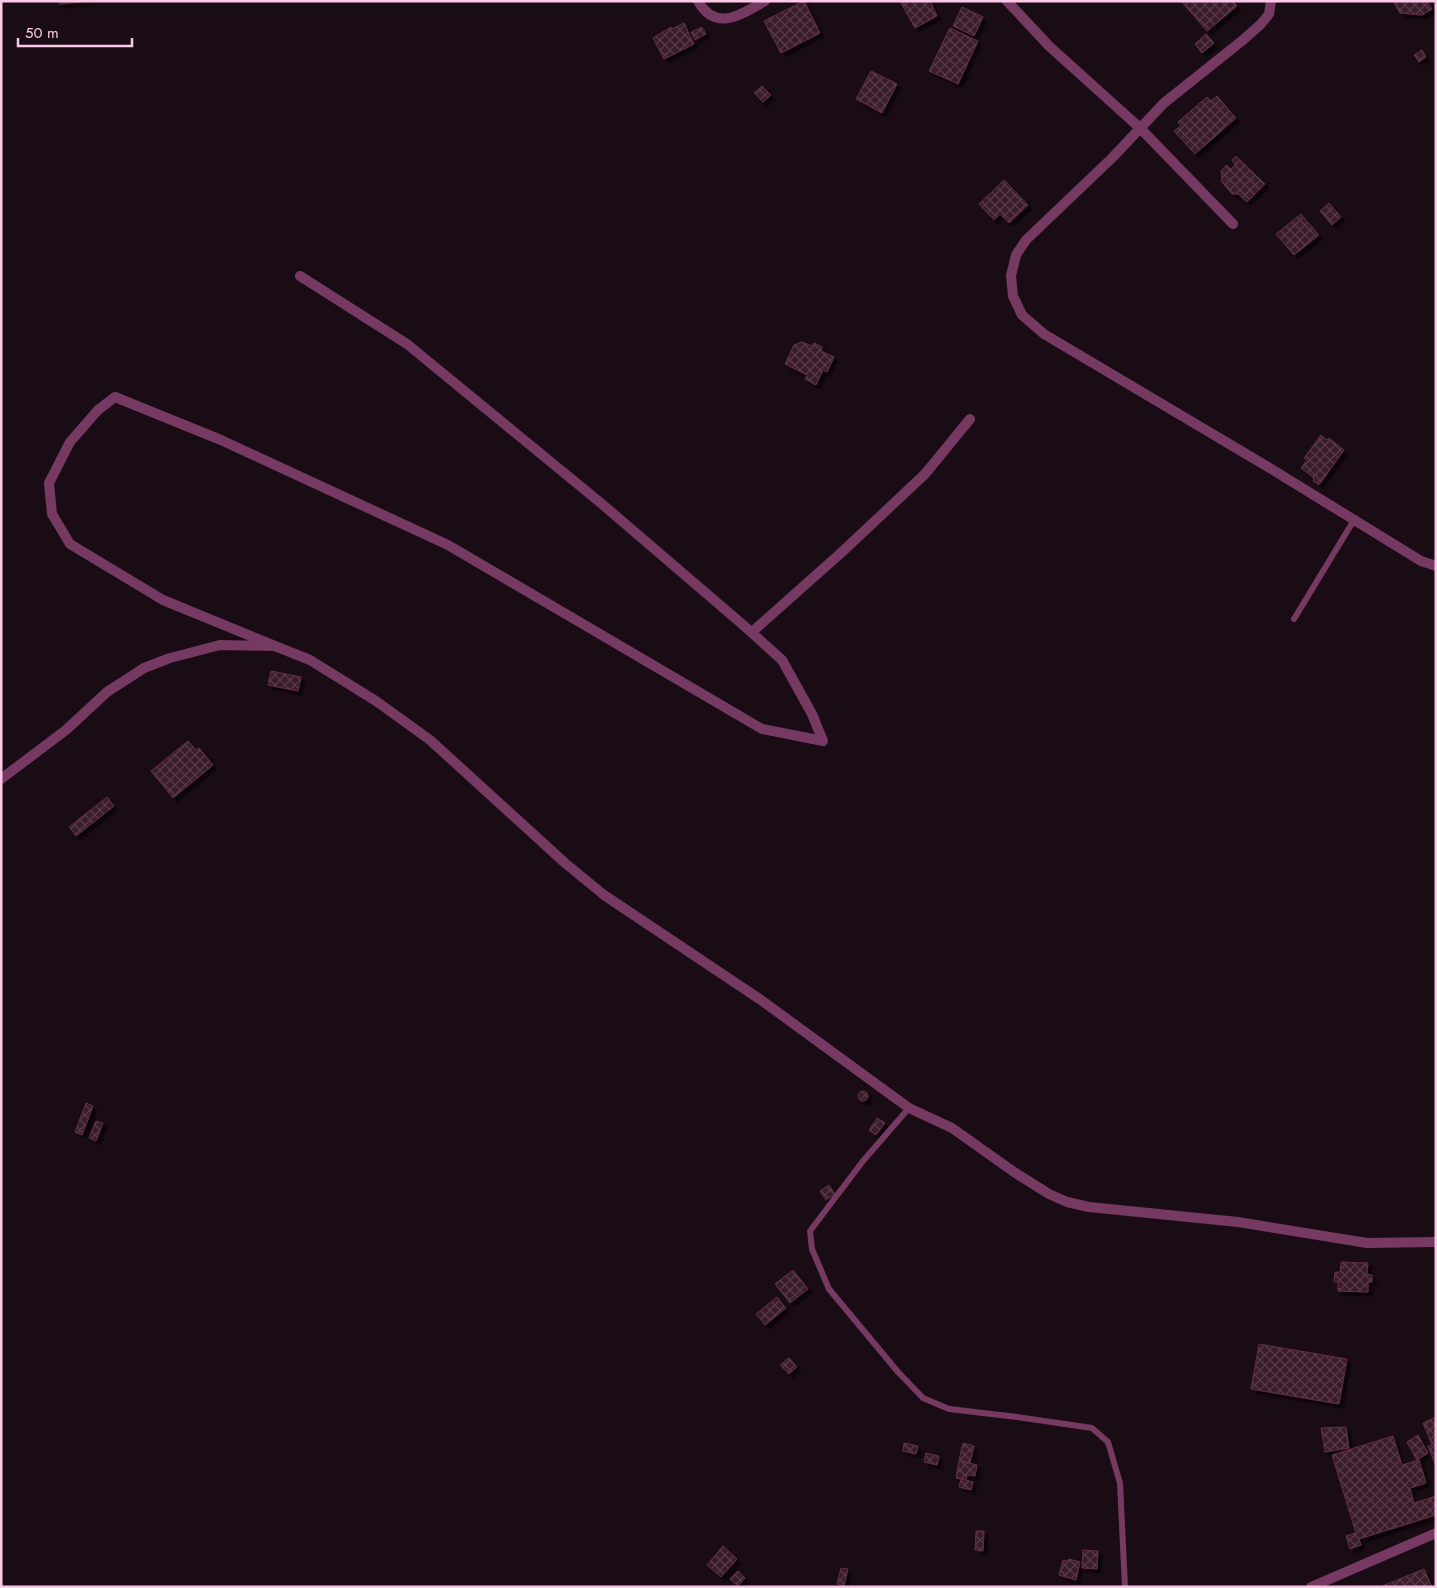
<svg xmlns="http://www.w3.org/2000/svg" width="1437" height="1588" font-family="Jost,sans-serif">
<defs>
<pattern id="building-cross-hatch" width="8" height="8" patternUnits="userSpaceOnUse" patternTransform="scale(1.25)"><rect width="8" height="8" fill="#3a1a29"/><path d="M0 0l8 8M0 8l8-8" fill="none" stroke="#573a48"/></pattern>
<filter id="shadow"><feDropShadow dx="4" dy="4" stdDeviation="1" flood-color="#0009"/></filter>
</defs>
<rect width="100%" height="100%" fill="#1a0c14"/>
<g fill="url(#building-cross-hatch)" stroke="#642d49" filter="url(#shadow)">
<path d="M 59,1 L 93,1 L 59,4 Z"/>
<path d="M 804,1 L 820,33 L 781,53 L 764,21 Z"/>
<path d="M 900,1 L 930,1 L 937,16 L 915,28 Z"/>
<path d="M 1181,1 L 1233,1 L 1237,6 L 1207,31 Z"/>
<path d="M 1393,1 L 1427,1 L 1432,9 L 1422,15 L 1400,13 Z"/>
<path d="M 962,7 L 983,17 L 974,36 L 953,26 Z"/>
<path d="M 684,23 L 694,44 L 664,59 L 653,38 L 671,27 L 672,29 Z"/>
<path d="M 702,27 L 706,34 L 695,40 L 691,32 Z"/>
<path d="M 950,28 L 978,41 L 958,84 L 929,71 Z"/>
<path d="M 1206,34 L 1214,43 L 1202,53 L 1195,44 Z"/>
<path d="M 1422,50 L 1426,57 L 1419,62 L 1414,55 Z"/>
<path d="M 871,71 L 897,84 L 882,113 L 856,99 Z"/>
<path d="M 762,86 L 771,95 L 763,102 L 754,93 Z"/>
<path d="M 1217,96 L 1236,118 L 1195,154 L 1174,131 L 1181,126 L 1178,122 L 1207,97 L 1211,101 Z"/>
<path d="M 1236,156 L 1265,184 L 1247,202 L 1238,194 L 1232,194 L 1222,182 L 1221,171 L 1226,165 L 1231,169 L 1235,165 L 1232,160 Z"/>
<path d="M 1004,180 L 1028,205 L 1009,223 L 1000,214 L 994,220 L 979,204 Z"/>
<path d="M 1329,203 L 1341,217 L 1332,225 L 1320,211 Z"/>
<path d="M 1301,214 L 1319,235 L 1294,255 L 1276,234 Z"/>
<path d="M 802,342 L 812,346 L 814,343 L 822,347 L 821,351 L 834,357 L 827,372 L 823,370 L 816,385 L 805,379 L 807,375 L 785,364 L 794,345 Z"/>
<path d="M 1321,435 L 1327,440 L 1329,438 L 1344,450 L 1319,485 L 1313,481 L 1314,478 L 1301,468 L 1307,460 L 1304,458 Z"/>
<path d="M 271,671 L 301,677 L 298,691 L 268,685 Z"/>
<path d="M 188,741 L 196,750 L 199,748 L 213,765 L 173,798 L 151,771 Z"/>
<path d="M 107,797 L 114,806 L 76,836 L 69,827 Z"/>
<circle cx="863" cy="1096" r="5"/>
<path d="M 86,1103 L 93,1106 L 82,1135 L 75,1132 Z"/>
<path d="M 877,1118 L 885,1123 L 876,1135 L 869,1130 Z"/>
<path d="M 96,1121 L 103,1123 L 96,1141 L 89,1138 Z"/>
<path d="M 829,1185 L 835,1194 L 826,1200 L 820,1191 Z"/>
<path d="M 1341,1262 L 1368,1263 L 1367,1274 L 1372,1275 L 1372,1282 L 1368,1282 L 1368,1292 L 1338,1291 L 1338,1282 L 1334,1282 L 1335,1272 L 1340,1272 Z"/>
<path d="M 793,1270 L 808,1289 L 790,1303 L 775,1284 Z"/>
<path d="M 777,1297 L 786,1308 L 765,1325 L 756,1314 Z"/>
<path d="M 1259,1344 L 1347,1359 L 1339,1404 L 1251,1389 Z"/>
<path d="M 789,1358 L 797,1367 L 789,1374 L 780,1365 Z"/>
<path d="M 1434,1418 L 1436,1421 L 1435,1464 L 1428,1446 L 1432,1445 L 1423,1423 Z"/>
<path d="M 1346,1427 L 1349,1448 L 1325,1452 L 1321,1428 Z"/>
<path d="M 1418,1435 L 1428,1453 L 1417,1460 L 1407,1442 Z"/>
<path d="M 1393,1436 L 1402,1465 L 1419,1460 L 1426,1483 L 1410,1488 L 1414,1503 L 1436,1496 L 1436,1515 L 1359,1539 L 1361,1545 L 1350,1549 L 1346,1536 L 1356,1533 L 1332,1455 Z"/>
<path d="M 904,1443 L 918,1446 L 916,1454 L 903,1451 Z"/>
<path d="M 963,1443 L 974,1446 L 970,1463 L 959,1460 Z"/>
<path d="M 926,1453 L 939,1456 L 937,1465 L 924,1462 Z"/>
<path d="M 959,1461 L 977,1465 L 975,1476 L 967,1475 L 966,1480 L 956,1478 Z"/>
<path d="M 961,1479 L 973,1482 L 971,1490 L 959,1487 Z"/>
<path d="M 976,1531 L 984,1531 L 983,1551 L 975,1550 Z"/>
<path d="M 723,1546 L 737,1559 L 721,1577 L 707,1565 Z"/>
<path d="M 1083,1550 L 1098,1551 L 1097,1569 L 1082,1568 Z"/>
<path d="M 1069,1559 L 1080,1562 L 1076,1580 L 1059,1575 L 1063,1560 L 1068,1561 Z"/>
<path d="M 841,1568 L 848,1569 L 844,1586 L 837,1584 Z"/>
<path d="M 1424,1569 L 1432,1587 L 1380,1587 Z"/>
<path d="M 738,1571 L 745,1578 L 738,1586 L 730,1579 Z"/>
</g>
<g fill="none" stroke-linecap="round" stroke-linejoin="round">
<g stroke="#763a62" stroke-width="6">
<path d="M 1294,619 L 1354,520"/>
<path d="M 909,1108 L 863,1161 L 810,1231 L 812,1249 L 829,1289 L 898,1372 L 923,1398 L 949,1409 L 1017,1417 L 1092,1428 L 1108,1442 L 1120,1483 L 1125,1587"/>
</g>
<g stroke="#763a62" stroke-width="10">
<path d="M 698,1 C 716,33 742,14 765,1"/>
<path d="M 1007,1 L 1049,46 L 1140,128 L 1233,224"/>
<path d="M 1271,1 L 1269,14 L 1261,24 L 1243,40 L 1164,103 L 1112,158 L 1026,240 L 1016,255 L 1011,276 L 1013,296 L 1022,315 L 1044,334 L 1273,470 L 1421,561 L 1436,566"/>
<path d="M 752,632 L 842,552 L 925,474 L 970,419"/>
<path d="M 275,646 L 163,600 L 70,544 L 52,514 L 49,483 L 70,442 L 98,410 L 115,397 L 221,440 L 448,545 L 762,729 L 823,741 L 812,714 L 782,660 L 742,624 L 602,504 L 407,344 L 300,276"/>
<path d="M 1,779 L 66,730 L 107,692 L 144,668 L 170,658 L 220,645 L 275,646 L 310,660 L 376,701 L 430,740 L 565,863 L 604,895 L 761,1000 L 909,1108 L 952,1128 L 1014,1172 L 1049,1194 L 1067,1202 L 1089,1207 L 1238,1222 L 1367,1243 L 1436,1242"/>
<path d="M 1311,1587 L 1436,1533"/>
</g>
</g>
<rect width="1437" height="1588" fill="none" stroke="#fbc9e6" stroke-width="5"/>
<path d="M18 38v8h114v-8" fill="none" stroke="#fbc9e6" stroke-width="2.5"/>
<text x="25" y="38" font-size="15" fill="#fbc9e6" stroke="#1a0c14" stroke-width="4" paint-order="stroke">50 m</text>
</svg>
